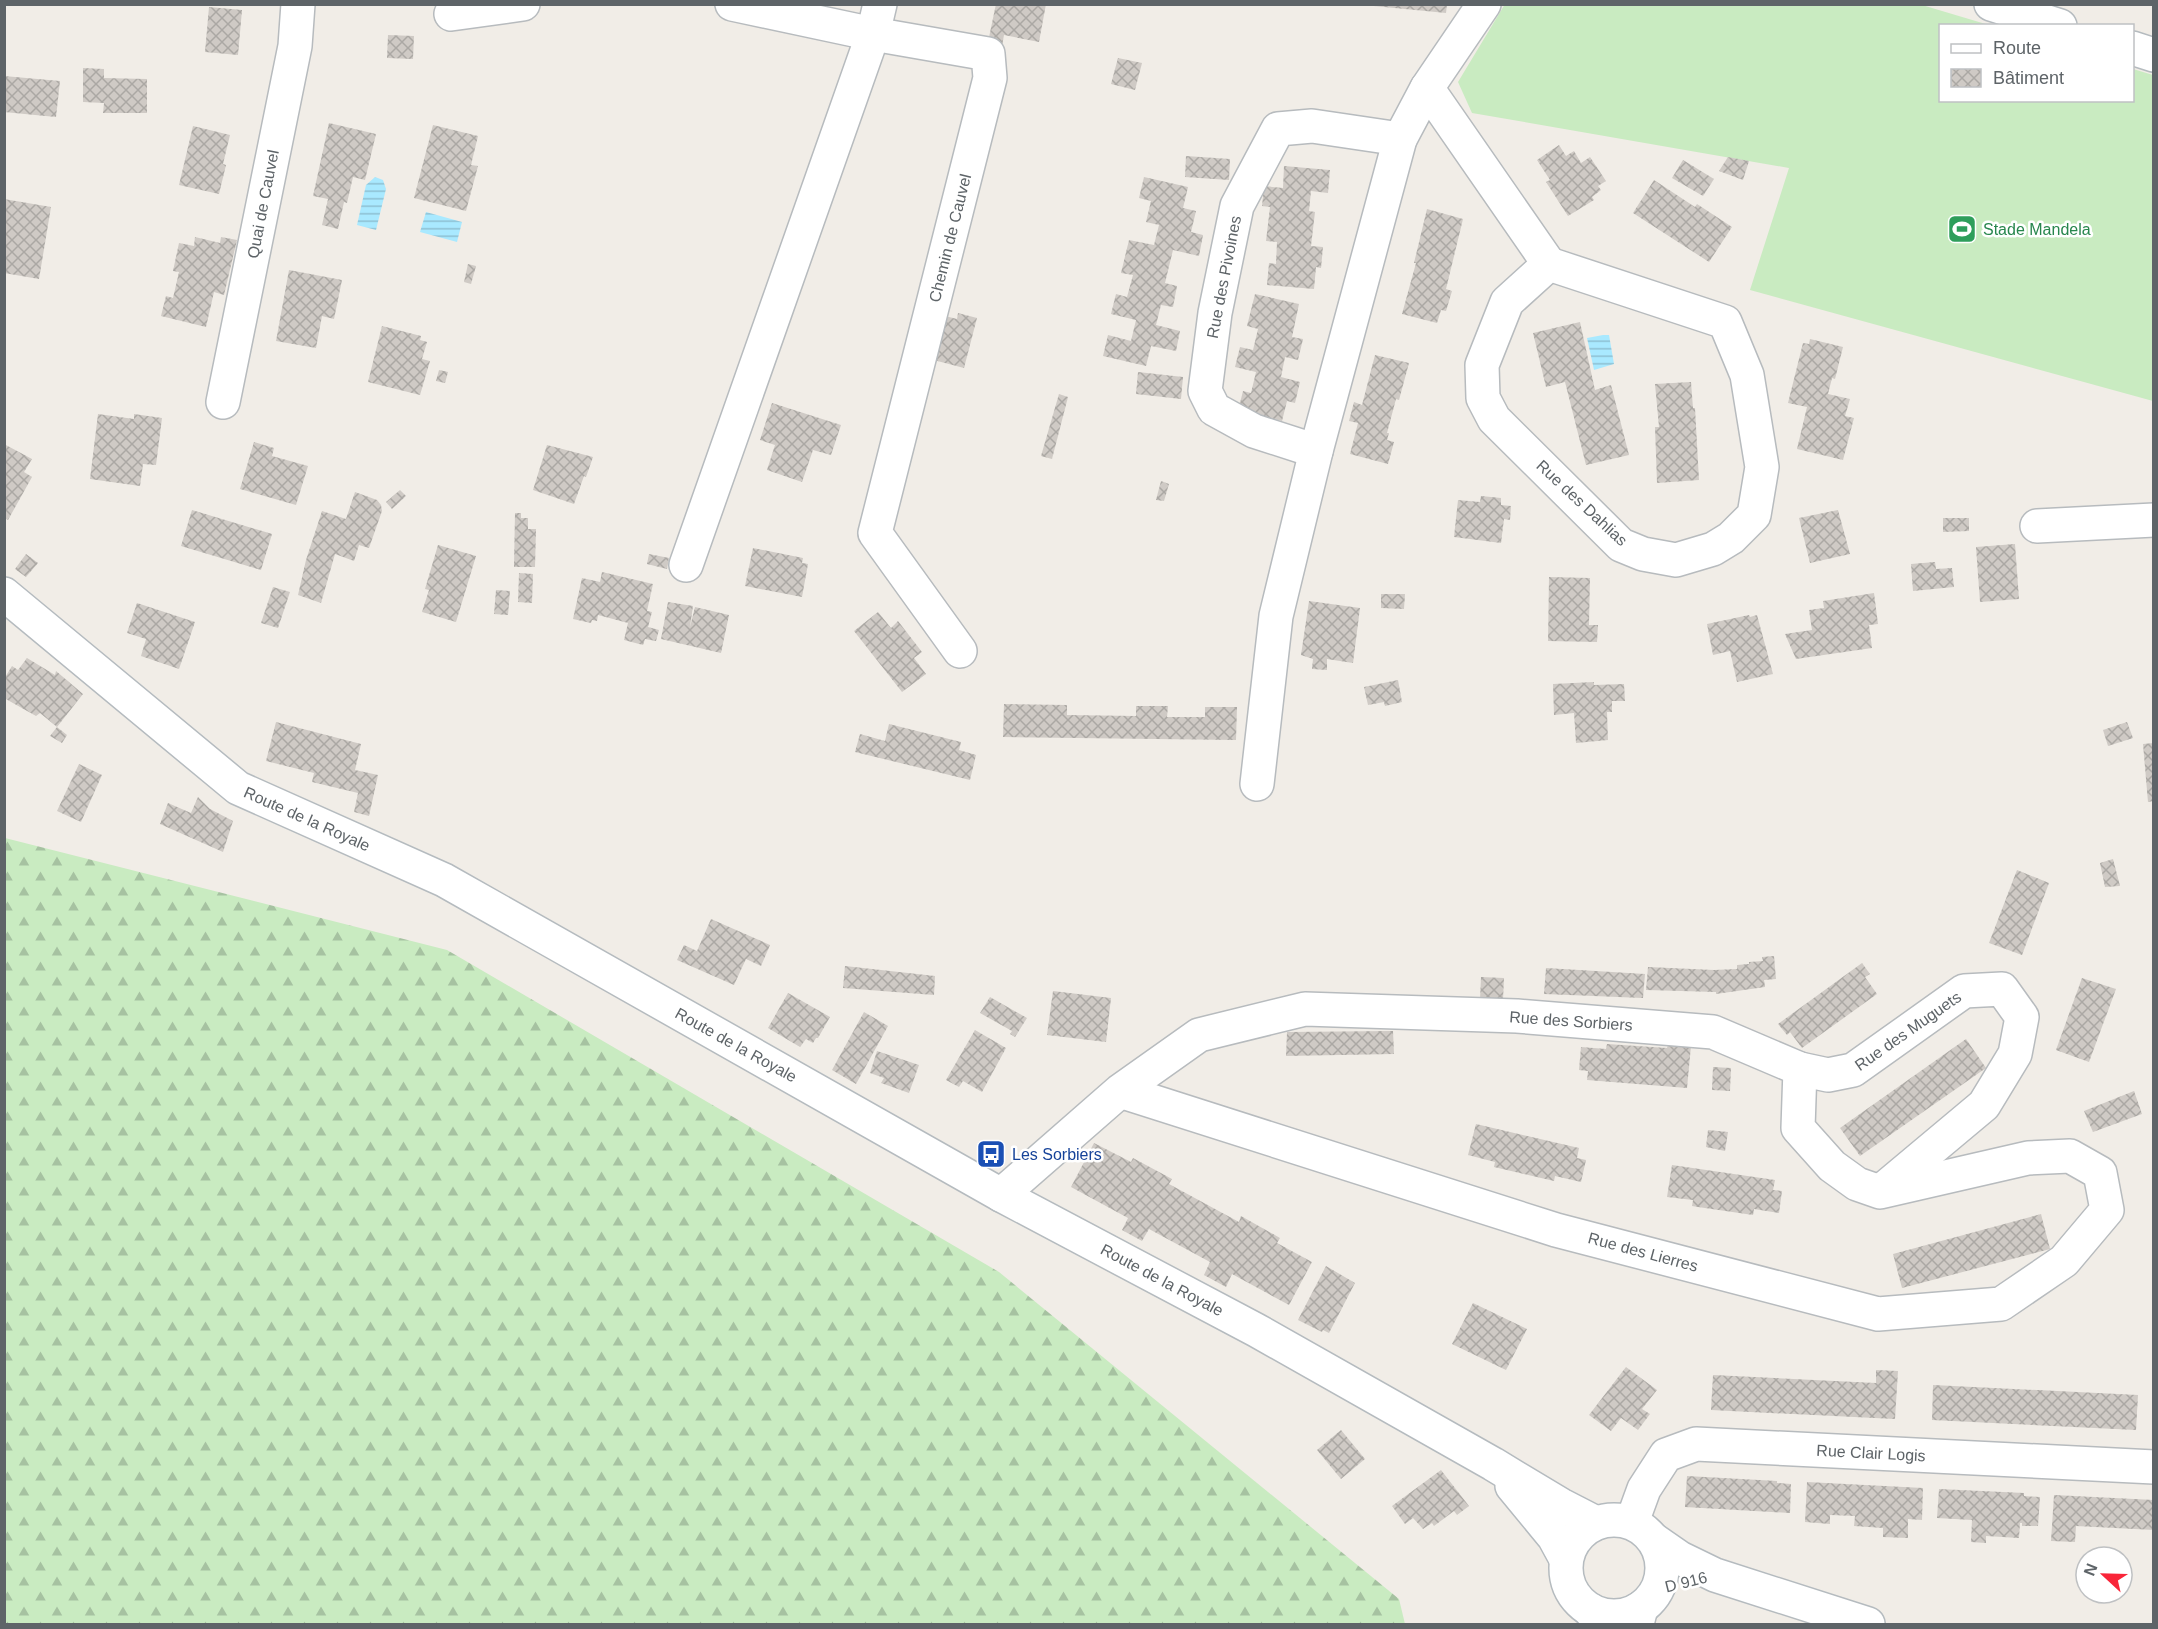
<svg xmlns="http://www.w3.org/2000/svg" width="2158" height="1629" font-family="Arial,sans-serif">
<defs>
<pattern id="forest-firs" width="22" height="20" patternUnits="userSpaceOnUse" patternTransform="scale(1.5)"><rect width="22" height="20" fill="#c9ebc1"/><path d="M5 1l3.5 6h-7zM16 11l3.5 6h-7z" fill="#a6c2a1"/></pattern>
<pattern id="water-rules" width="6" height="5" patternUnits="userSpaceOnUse" patternTransform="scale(1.5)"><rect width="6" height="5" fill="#a9e9ff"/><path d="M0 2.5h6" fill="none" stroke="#8dc0d2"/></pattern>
<pattern id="building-cross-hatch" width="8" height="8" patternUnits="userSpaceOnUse" patternTransform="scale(1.5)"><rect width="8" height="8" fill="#cfcac5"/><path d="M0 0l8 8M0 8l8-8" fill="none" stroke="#aba8a4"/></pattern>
</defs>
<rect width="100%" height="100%" fill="#f1ede7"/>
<path fill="url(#forest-firs)" d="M 5,838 L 447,950 L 999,1272 L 1399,1599 L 1405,1624 L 5,1624 Z"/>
<path fill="#c9ebc1" d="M 1505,4 L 1922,5 L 1989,25 L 1940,26 L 1940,100 L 2132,100 L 2133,69 L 2153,75 L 2153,401 L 1750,290 L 1789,168 L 1472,113 L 1458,82 Z"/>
<g fill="url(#water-rules)">
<path d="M 375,177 L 383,180 L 386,189 L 376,230 L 357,225 L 366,185 Z"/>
<path d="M 426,212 L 462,222 L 457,242 L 420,232 Z"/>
<path d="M 1603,335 L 1609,335 L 1614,364 L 1594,370 L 1587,338 Z"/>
</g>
<g fill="url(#building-cross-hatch)">
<path d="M 996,4 L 1046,4 L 1039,42 L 1004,35 L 1002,46 L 988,42 Z"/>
<path d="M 1374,4 L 1447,4 L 1446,13 L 1374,6 Z"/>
<path d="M 209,7 L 242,10 L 238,55 L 205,52 Z"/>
<path d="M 388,35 L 414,36 L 413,59 L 387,58 Z"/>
<path d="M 1118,58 L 1142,63 L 1135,90 L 1111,84 Z"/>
<path d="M 83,68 L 104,69 L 104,78 L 147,79 L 147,113 L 103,113 L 104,103 L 83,102 Z"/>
<path d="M 4,76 L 60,81 L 56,117 L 4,112 Z"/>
<path d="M 329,123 L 376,134 L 365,180 L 353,177 L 347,203 L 344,202 L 338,229 L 322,225 L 328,199 L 313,196 Z"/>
<path d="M 433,125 L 478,136 L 471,165 L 478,166 L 466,211 L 414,198 Z"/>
<path d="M 193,126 L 230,135 L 223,164 L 226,165 L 219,194 L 179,185 Z"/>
<path d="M 1559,145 L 1566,156 L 1574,151 L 1581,163 L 1590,157 L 1606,181 L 1598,186 L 1601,190 L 1592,197 L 1594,200 L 1568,216 L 1546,182 L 1550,180 L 1537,160 Z"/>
<path d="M 1186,156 L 1230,159 L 1229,180 L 1185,177 Z"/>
<path d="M 1728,157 L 1749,161 L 1743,180 L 1719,171 Z"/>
<path d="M 1683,160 L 1714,179 L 1703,196 L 1672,178 Z"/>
<path d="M 1284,166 L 1330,170 L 1328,193 L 1311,191 L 1309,211 L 1315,212 L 1311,246 L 1323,247 L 1321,268 L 1316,267 L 1314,289 L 1267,285 L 1269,263 L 1276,264 L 1277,242 L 1266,241 L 1270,207 L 1262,206 L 1264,186 L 1283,188 Z"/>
<path d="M 1144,177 L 1188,187 L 1183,208 L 1196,211 L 1191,232 L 1203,235 L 1199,256 L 1173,250 L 1165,283 L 1177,286 L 1173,307 L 1161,305 L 1156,325 L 1180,331 L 1176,351 L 1151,346 L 1146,366 L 1103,356 L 1108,335 L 1131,341 L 1136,320 L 1111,314 L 1116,294 L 1127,297 L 1133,275 L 1121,273 L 1129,240 L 1154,245 L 1159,225 L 1146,222 L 1151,201 L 1139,198 Z"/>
<path d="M 1654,180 L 1695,207 L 1697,204 L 1732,227 L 1709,262 L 1633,213 Z"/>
<path d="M 4,199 L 51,207 L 39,279 L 4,273 Z"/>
<path d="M 1427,209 L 1463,219 L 1446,289 L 1452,291 L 1446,311 L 1441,310 L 1437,323 L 1402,314 L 1416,263 L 1414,263 Z"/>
<path d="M 195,237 L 220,243 L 221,237 L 237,240 L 224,295 L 214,292 L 206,327 L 161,316 L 166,296 L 173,298 L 179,272 L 173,271 L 179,243 L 194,246 Z"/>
<path d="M 468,264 L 476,266 L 471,284 L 464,282 Z"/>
<path d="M 289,270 L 342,280 L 334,319 L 322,316 L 316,348 L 276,341 Z"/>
<path d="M 1255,294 L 1299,304 L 1292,337 L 1303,339 L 1298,360 L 1285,357 L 1281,377 L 1300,382 L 1295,403 L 1287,401 L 1282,421 L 1238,411 L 1243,391 L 1251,393 L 1256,372 L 1235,367 L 1240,347 L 1253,350 L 1258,329 L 1247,326 Z"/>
<path d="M 958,313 L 977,318 L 964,368 L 926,358 L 937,314 L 957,319 Z"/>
<path d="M 1580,322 L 1595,390 L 1611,385 L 1629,455 L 1586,465 L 1565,382 L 1546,387 L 1533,333 Z"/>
<path d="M 382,326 L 421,336 L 420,340 L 427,342 L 422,359 L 430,361 L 420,395 L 368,382 Z"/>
<path d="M 1810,339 L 1843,347 L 1835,379 L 1832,378 L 1828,394 L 1850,399 L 1845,416 L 1854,418 L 1843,460 L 1797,449 L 1807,407 L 1788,403 L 1803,343 L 1809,344 Z"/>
<path d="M 1375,355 L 1409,363 L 1399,400 L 1396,399 L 1387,433 L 1389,433 L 1387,440 L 1394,442 L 1388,464 L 1350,454 L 1358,423 L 1349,421 L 1354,402 L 1362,405 Z"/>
<path d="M 439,370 L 448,372 L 445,383 L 436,381 Z"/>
<path d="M 1138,372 L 1183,377 L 1181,399 L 1136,394 Z"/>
<path d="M 1691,382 L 1693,408 L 1695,408 L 1699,480 L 1657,483 L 1655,427 L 1659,427 L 1655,384 Z"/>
<path d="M 1059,394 L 1068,397 L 1052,459 L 1041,456 Z"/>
<path d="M 772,403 L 841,425 L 831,455 L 813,450 L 802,482 L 767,470 L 775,445 L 760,440 Z"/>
<path d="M 98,414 L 134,419 L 134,414 L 162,418 L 156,465 L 143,464 L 140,486 L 90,479 Z"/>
<path d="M 254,442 L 274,448 L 272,456 L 308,466 L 296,505 L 240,489 Z"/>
<path d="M 4,444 L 32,459 L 24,472 L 32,477 L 8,520 L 4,518 Z"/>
<path d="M 547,445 L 593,457 L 586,477 L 584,476 L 574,504 L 533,490 Z"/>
<path d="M 1161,481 L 1169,484 L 1164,501 L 1156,500 Z"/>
<path d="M 400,490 L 406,496 L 392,509 L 386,502 Z"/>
<path d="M 355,492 L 377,500 L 381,505 L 382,511 L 369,548 L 359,545 L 354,561 L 335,554 L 321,603 L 298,595 L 306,560 L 322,511 L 346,519 Z"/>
<path d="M 1481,496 L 1501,498 L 1501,505 L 1511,506 L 1510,520 L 1504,519 L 1501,543 L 1454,537 L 1458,500 L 1480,502 Z"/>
<path d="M 192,510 L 272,534 L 261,570 L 181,546 Z"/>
<path d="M 1838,510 L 1850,554 L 1810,563 L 1799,518 Z"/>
<path d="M 515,513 L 521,513 L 521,518 L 528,518 L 528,529 L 536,529 L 535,567 L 514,567 Z"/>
<path d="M 1943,518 L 1969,518 L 1969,531 L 1943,532 Z"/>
<path d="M 2015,544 L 2019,599 L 1980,602 L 1976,547 Z"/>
<path d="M 438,545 L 476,556 L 456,622 L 422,612 L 429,590 L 425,589 Z"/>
<path d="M 753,548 L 803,558 L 802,563 L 808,564 L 802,597 L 745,586 Z"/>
<path d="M 26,554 L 38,563 L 26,577 L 15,569 Z"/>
<path d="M 649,554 L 669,558 L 667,569 L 647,564 Z"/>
<path d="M 1935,562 L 1936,569 L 1952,568 L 1954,587 L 1913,591 L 1911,564 Z"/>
<path d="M 602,572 L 653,584 L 647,611 L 652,612 L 648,627 L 659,630 L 656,641 L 645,639 L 643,645 L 624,640 L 628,623 L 598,615 L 597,621 L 592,620 L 591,623 L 573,619 L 582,578 L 600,582 Z"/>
<path d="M 519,573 L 533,574 L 532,603 L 518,602 Z"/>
<path d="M 1549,577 L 1590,578 L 1589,625 L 1598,625 L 1597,642 L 1548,641 Z"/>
<path d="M 273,587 L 290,592 L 278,628 L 261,623 Z"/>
<path d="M 496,590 L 510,591 L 508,615 L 494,614 Z"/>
<path d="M 1874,593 L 1878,624 L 1869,625 L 1872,648 L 1796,659 L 1785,634 L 1812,630 L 1809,610 L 1824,608 L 1823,601 Z"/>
<path d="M 1381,594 L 1405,594 L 1404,609 L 1381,608 Z"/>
<path d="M 1309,601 L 1360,608 L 1353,663 L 1327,659 L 1327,670 L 1312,669 L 1313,659 L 1301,655 Z"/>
<path d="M 668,602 L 693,606 L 690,627 L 695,607 L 729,615 L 721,653 L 661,639 Z"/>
<path d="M 137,603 L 195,622 L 179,669 L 141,656 L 146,639 L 127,633 Z"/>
<path d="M 878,612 L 891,628 L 898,621 L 922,652 L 914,658 L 926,674 L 902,692 L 854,631 Z"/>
<path d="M 1749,615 L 1750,617 L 1757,615 L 1773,674 L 1737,682 L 1730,651 L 1713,655 L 1707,624 Z"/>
<path d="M 27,658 L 55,675 L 56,671 L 83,694 L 57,727 L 40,713 L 36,716 L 4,698 L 4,679 L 12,666 L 18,670 Z"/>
<path d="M 1398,680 L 1402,702 L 1385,706 L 1384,702 L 1368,705 L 1364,687 Z"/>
<path d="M 1594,682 L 1594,685 L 1624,684 L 1625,701 L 1612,701 L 1612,712 L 1607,712 L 1608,740 L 1576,743 L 1574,713 L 1554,715 L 1553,684 Z"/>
<path d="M 1004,704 L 1067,705 L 1067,715 L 1136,716 L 1136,706 L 1168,706 L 1167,717 L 1205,717 L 1205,707 L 1237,707 L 1236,740 L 1003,737 Z"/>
<path d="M 276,722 L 361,744 L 355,770 L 378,775 L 369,816 L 354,812 L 358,793 L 312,782 L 314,773 L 266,761 Z"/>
<path d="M 2127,722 L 2133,738 L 2108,746 L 2103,730 Z"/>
<path d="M 889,724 L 961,742 L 959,750 L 976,755 L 970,780 L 855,752 L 860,734 L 885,741 Z"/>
<path d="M 57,727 L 67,735 L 62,743 L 50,736 Z"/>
<path d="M 2154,743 L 2154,801 L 2148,802 L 2143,744 Z"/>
<path d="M 79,764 L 102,775 L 81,822 L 57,811 Z"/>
<path d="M 198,797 L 210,809 L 233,821 L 223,852 L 160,824 L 168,803 L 191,813 Z"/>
<path d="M 2113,859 L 2120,886 L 2105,887 L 2100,863 Z"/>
<path d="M 2017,870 L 2049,883 L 2022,955 L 1989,943 Z"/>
<path d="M 711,919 L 770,945 L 761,966 L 746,959 L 734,985 L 677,960 L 684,945 L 697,951 Z"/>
<path d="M 1774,956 L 1776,979 L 1764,980 L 1765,987 L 1716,994 L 1716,992 L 1646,990 L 1648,967 L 1714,970 L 1737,969 L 1737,965 L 1749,964 L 1749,962 L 1763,961 L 1762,957 Z"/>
<path d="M 1862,963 L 1870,974 L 1865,977 L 1877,994 L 1802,1048 L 1790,1032 L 1787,1035 L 1778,1024 Z"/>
<path d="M 845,966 L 935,976 L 934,995 L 843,988 Z"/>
<path d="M 1546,968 L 1645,974 L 1643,998 L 1544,994 Z"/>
<path d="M 1481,977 L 1504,978 L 1503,1000 L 1480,1000 Z"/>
<path d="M 2082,978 L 2116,989 L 2089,1062 L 2056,1050 Z"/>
<path d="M 1053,991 L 1111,998 L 1106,1042 L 1047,1035 Z"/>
<path d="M 788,993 L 830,1017 L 818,1038 L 816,1038 L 813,1043 L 806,1039 L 800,1047 L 768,1028 Z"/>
<path d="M 990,997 L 1027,1018 L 1015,1037 L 1010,1034 L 1012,1031 L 980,1013 Z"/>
<path d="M 864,1012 L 888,1026 L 856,1084 L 832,1070 Z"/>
<path d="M 975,1030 L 1006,1048 L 982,1092 L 963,1081 L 959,1087 L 946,1080 Z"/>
<path d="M 1393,1031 L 1394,1054 L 1286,1056 L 1287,1032 Z"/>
<path d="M 1966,1039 L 1986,1068 L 1860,1156 L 1840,1128 Z"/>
<path d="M 1607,1044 L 1667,1048 L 1668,1045 L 1691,1046 L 1687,1088 L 1587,1080 L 1588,1071 L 1579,1070 L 1581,1047 L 1606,1049 Z"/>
<path d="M 877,1051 L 919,1065 L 909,1093 L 881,1083 L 884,1078 L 870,1073 Z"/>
<path d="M 1713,1067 L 1731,1068 L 1730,1091 L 1712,1090 Z"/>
<path d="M 2134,1091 L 2142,1114 L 2093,1132 L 2084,1111 Z"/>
<path d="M 1476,1124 L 1579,1148 L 1577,1158 L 1586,1160 L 1581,1182 L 1555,1176 L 1554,1181 L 1494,1167 L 1495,1162 L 1468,1155 Z"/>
<path d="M 1708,1130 L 1728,1132 L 1725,1151 L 1706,1147 Z"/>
<path d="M 1094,1143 L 1131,1162 L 1133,1158 L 1172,1179 L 1169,1184 L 1239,1222 L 1241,1216 L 1280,1238 L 1277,1243 L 1312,1262 L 1289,1305 L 1232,1274 L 1226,1287 L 1204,1275 L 1210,1262 L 1149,1229 L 1142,1241 L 1122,1230 L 1128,1218 L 1071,1187 Z"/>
<path d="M 1672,1165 L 1775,1180 L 1773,1190 L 1782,1191 L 1779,1213 L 1754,1209 L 1753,1215 L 1698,1207 L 1692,1206 L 1693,1200 L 1667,1197 Z"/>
<path d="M 2041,1214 L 2050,1249 L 1902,1288 L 1893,1254 Z"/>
<path d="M 1326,1266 L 1355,1283 L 1329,1333 L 1323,1330 L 1322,1332 L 1298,1320 Z"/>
<path d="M 1473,1303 L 1527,1329 L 1506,1370 L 1452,1344 Z"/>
<path d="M 1626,1367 L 1657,1390 L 1642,1409 L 1650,1414 L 1638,1430 L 1621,1418 L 1611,1431 L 1589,1415 Z"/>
<path d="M 1876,1370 L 1898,1371 L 1895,1419 L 1711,1410 L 1713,1375 L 1876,1383 Z"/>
<path d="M 1933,1385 L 2138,1395 L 2136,1430 L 1932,1420 Z"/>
<path d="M 1341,1430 L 1365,1459 L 1341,1479 L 1317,1450 Z"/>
<path d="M 1441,1470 L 1469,1506 L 1457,1515 L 1454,1511 L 1434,1526 L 1432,1523 L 1423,1529 L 1413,1518 L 1405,1524 L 1392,1506 Z"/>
<path d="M 1687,1476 L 1777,1481 L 1777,1483 L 1791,1484 L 1790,1513 L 1685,1507 Z"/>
<path d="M 1807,1482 L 1923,1488 L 1922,1520 L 1908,1519 L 1908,1538 L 1883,1537 L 1883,1528 L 1854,1526 L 1855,1516 L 1830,1515 L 1830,1524 L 1805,1522 Z"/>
<path d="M 1939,1489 L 2024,1493 L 2024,1496 L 2040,1497 L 2038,1526 L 2022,1526 L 2022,1523 L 2020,1523 L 2019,1538 L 1986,1536 L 1986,1543 L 1971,1542 L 1972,1520 L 1937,1518 Z"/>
<path d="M 2054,1495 L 2154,1500 L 2154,1530 L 2076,1526 L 2075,1542 L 2051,1541 Z"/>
</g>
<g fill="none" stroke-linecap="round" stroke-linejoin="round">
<g stroke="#b7bbbe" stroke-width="36">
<g id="street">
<path d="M 732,4 L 873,34 L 988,54 L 990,78 L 875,533 L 960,651"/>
<path d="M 1484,4 L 1427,88 L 1549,264"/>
<path d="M 451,14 L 523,4"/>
<path d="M 1549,264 L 1725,322 L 1747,375 L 1762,467 L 1754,515 L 1731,538 L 1713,549 L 1676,560 L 1643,554 L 1621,545 L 1494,419 L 1483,398 L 1482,365 L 1507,302 Z"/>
<path d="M 223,402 L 295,46 L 298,4"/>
<path d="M 1316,451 L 1254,431 L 1214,409 L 1205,391 L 1215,313 L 1237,206 L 1278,129 L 1312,126 L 1400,139"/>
<path d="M 2037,526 L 2154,520"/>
<path d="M 686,565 L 873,34 L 880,4"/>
<path d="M 1257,784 L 1276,616 L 1316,451 L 1400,139 L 1427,88"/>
<path d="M 1800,1069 L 1828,1075 L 1853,1070 L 1964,991 L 2002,989 L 2022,1017 L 2015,1054 L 1984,1105 L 1886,1187"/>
<path d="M 1001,1195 L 1120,1091 L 1199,1035 L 1305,1009 L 1517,1016 L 1713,1032 L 1800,1069 L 1798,1128 L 1832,1166 L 1857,1184 L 1880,1192 L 2028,1158 L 2070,1156 L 2100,1173 L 2107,1210 L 2064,1261 L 2001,1304 L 1878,1314 L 1556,1230 L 1120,1091"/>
<path d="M 1632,1522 L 1644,1489 L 1666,1455 L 1696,1444 L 2154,1467"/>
<path d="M 1590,1610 L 1601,1624"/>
<path d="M 1637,1624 L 1641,1608"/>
</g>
</g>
<g stroke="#b5bbbf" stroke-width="36">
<g id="secondary">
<path d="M 1991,4 L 2060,26"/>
<path d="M 2132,48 L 2154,55"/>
<path d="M 4,594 L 238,788 L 444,880 L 1001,1195 L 1256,1330 L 1493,1464 L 1561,1505 L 1596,1523"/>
<path d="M 1512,1486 L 1554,1537 L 1566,1559"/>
<circle cx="1614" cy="1568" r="48"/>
<path d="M 1654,1540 L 1680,1558 L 1715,1575 L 1868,1624"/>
</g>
</g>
<use href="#street" stroke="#fff" stroke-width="33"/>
<use href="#secondary" stroke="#fff" stroke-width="33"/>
</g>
<defs>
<g id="stadium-square" transform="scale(1.5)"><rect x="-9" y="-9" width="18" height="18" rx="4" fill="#2e9e5b" stroke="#fff"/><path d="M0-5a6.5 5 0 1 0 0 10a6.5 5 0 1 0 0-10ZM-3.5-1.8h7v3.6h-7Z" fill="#fff"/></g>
<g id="bus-square" transform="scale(1.5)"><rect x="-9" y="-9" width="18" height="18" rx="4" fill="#1a4fb4" stroke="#fff"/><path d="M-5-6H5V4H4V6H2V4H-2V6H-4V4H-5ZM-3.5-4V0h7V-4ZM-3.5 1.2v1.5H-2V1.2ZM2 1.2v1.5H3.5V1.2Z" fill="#fff"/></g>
</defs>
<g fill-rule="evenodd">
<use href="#stadium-square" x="1962" y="229"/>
<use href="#bus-square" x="991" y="1154"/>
</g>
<g text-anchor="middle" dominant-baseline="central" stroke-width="5" stroke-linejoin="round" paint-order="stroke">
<g font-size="16" fill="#5e6468" stroke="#fff">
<text transform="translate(263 204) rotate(-79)">Quai de Cauvel</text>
<text transform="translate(950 238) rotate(-76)">Chemin de Cauvel</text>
<text transform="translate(1224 277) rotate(-79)">Rue des Pivoines</text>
<text transform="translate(1582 503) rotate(43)">Rue des Dahlias</text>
<text transform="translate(307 819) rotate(24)">Route de la Royale</text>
<text transform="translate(1571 1021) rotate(4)">Rue des Sorbiers</text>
<text transform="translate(1908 1031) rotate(-35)">Rue des Muguets</text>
<text transform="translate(736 1045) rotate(29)">Route de la Royale</text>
<text transform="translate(1643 1252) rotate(15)">Rue des Lierres</text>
<text transform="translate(1162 1280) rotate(28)">Route de la Royale</text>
<text transform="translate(1871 1453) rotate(3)">Rue Clair Logis</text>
<text transform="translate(1686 1582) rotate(-14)">D 916</text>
</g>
<g font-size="16" fill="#27864d" stroke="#fff" text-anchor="start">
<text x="1983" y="229">Stade Mandela</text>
</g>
<g font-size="16" fill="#164399" stroke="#fff" text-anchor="start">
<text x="1012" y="1154">Les Sorbiers</text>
</g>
</g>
<rect width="2158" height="1629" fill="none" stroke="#5e6468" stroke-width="12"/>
<rect x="1939" y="24" width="195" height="78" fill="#ffffff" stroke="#bfc1c3" stroke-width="1.5"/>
<rect x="1951" y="44" width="30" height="9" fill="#ffffff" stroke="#bfc1c3" stroke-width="1.5"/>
<text x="1993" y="54" font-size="18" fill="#5e6468">Route</text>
<rect x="1951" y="69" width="30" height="18" fill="url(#building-cross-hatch)" stroke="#bfc1c3" stroke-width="1.5"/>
<text x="1993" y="84" font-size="18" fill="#5e6468">Bâtiment</text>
<g transform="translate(2104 1575) rotate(292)"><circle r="28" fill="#ffffff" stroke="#bfc1c3" stroke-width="1.5"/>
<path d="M0-4.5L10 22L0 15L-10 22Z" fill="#f92539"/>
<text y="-9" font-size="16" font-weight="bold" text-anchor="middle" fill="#5e6468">N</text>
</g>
</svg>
